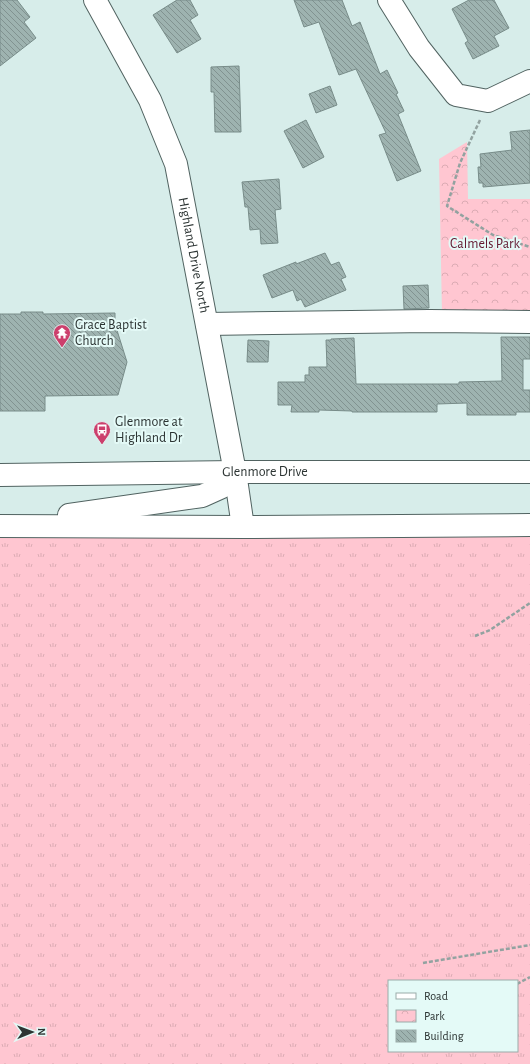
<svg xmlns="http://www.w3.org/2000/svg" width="530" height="1064" font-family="'Alegreya Sans',sans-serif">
<defs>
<pattern id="grass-tufts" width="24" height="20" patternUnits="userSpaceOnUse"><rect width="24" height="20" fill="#ffc6d1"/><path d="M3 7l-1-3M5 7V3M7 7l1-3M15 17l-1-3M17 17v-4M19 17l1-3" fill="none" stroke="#dbabb4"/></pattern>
<pattern id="park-crowns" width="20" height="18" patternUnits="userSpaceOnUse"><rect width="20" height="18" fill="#ffc6d1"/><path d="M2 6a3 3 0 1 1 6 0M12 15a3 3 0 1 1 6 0" fill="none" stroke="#dbabb4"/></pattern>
<pattern id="building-back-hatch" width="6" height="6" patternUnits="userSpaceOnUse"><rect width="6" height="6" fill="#9eb3b0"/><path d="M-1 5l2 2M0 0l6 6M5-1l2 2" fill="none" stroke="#819290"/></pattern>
</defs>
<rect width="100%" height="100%" fill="#d7edea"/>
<path fill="url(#grass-tufts)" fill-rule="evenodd" d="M 292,535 L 530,537 L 530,1064 L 0,1064 L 0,538 ZM 389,981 L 517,981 L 517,1051 L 389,1051 Z"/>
<path fill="url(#park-crowns)" d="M 467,142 L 468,199 L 530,199 L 530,315 L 442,315 L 439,159 Z"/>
<g fill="url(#building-back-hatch)" stroke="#788c89">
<path d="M 0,0 L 17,0 L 30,17 L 24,22 L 36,38 L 0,66 Z"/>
<path d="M 177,0 L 190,0 L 198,15 L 190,20 L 201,39 L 177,53 L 153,15 Z"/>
<path d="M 294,0 L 342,0 L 352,26 L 360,22 L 380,74 L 387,70 L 398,93 L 396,94 L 404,111 L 398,114 L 421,171 L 397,181 L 379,135 L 386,133 L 356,69 L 339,75 L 319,22 L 304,27 Z"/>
<path d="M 469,0 L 494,0 L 509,28 L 494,36 L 499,46 L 473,59 L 465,43 L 468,41 L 452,9 Z"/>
<path d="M 239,66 L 241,132 L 215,132 L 214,92 L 211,92 L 211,67 Z"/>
<path d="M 330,86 L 337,105 L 316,113 L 309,94 Z"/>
<path d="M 306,120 L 324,157 L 303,168 L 284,131 Z"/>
<path d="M 530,130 L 530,183 L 483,187 L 483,183 L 479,183 L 478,167 L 481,167 L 480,154 L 512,150 L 510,132 Z"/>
<path d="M 279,179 L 281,209 L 275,210 L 278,243 L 261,244 L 260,229 L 250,230 L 248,207 L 245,207 L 242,182 Z"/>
<path d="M 325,253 L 331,265 L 339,262 L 346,277 L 341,279 L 346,290 L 305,307 L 301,299 L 297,301 L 293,290 L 272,298 L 263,275 L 296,262 L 296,264 Z"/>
<path d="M 428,285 L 429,308 L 404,309 L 403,286 Z"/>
<path d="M 21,312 L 43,312 L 43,314 L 115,313 L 115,324 L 127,362 L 118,395 L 45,396 L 45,411 L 0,411 L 0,314 L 21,314 Z"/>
<path d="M 501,337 L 530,337 L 530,359 L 523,359 L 523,390 L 530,390 L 530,412 L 516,412 L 516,415 L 467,415 L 467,403 L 437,404 L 437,412 L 352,412 L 352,411 L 319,410 L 319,412 L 291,412 L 292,405 L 278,405 L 278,382 L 305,382 L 305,375 L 309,375 L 309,367 L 327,367 L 326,340 L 331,340 L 331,339 L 354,338 L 356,384 L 459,384 L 459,382 L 502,381 Z"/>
<path d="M 248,340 L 269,341 L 268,362 L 247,362 Z"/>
</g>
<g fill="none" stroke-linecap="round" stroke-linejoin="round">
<g stroke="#516361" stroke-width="24">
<g id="minor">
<path id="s1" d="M 95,0 L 150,100 L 176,164 L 235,472 L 243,527"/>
<path d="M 389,0 L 419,48 L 456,95 L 488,101 L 530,81"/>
<path d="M 207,324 L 429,321 L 530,322"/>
</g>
</g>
<g stroke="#516361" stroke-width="24">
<g id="major">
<path id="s2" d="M 0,475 L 235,472 L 530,472"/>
<path d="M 69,515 L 202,496 L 222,487 L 235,472"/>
<path d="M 0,526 L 243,527 L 530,525"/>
</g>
</g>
<g stroke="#92a2a0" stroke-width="2.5" stroke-dasharray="4 2" stroke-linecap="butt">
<path d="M 480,120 L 460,163 L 447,206 L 493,235 L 530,247"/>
<path d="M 475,636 L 490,630 L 530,603"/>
<path d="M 423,963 L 530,945"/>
<path d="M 517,984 L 530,977"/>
</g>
<use href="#minor" stroke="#fff" stroke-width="22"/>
<use href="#major" stroke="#fff" stroke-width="22"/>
</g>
<defs>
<g id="temple-pin" transform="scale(0.9)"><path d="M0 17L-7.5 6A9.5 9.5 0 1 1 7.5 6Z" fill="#cc3f6c" stroke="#e4faf7"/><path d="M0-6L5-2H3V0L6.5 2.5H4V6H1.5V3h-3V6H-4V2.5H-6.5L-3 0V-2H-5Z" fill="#fff"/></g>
<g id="bus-pin" transform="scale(0.9)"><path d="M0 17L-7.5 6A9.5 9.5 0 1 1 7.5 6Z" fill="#cc3f6c" stroke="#e4faf7"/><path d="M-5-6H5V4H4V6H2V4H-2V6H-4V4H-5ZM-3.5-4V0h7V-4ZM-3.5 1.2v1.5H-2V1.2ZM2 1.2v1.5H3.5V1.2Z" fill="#fff"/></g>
</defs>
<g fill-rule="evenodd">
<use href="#temple-pin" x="62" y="333"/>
<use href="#bus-pin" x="102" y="430"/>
</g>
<g text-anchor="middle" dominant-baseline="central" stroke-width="4" stroke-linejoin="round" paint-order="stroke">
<g font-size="14" fill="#631830" stroke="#e4faf7">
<text x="485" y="244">Calmels Park</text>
</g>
<g font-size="14" fill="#2c3433" stroke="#e4faf7">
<text stroke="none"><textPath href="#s1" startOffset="276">Highland Drive North</textPath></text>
<text stroke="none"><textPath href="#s2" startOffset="265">Glenmore Drive</textPath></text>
</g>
<g font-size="14" fill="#2c3433" stroke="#e4faf7" text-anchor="start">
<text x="75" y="325">Grace Baptist<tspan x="75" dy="16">Church</tspan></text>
<text x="115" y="422">Glenmore at<tspan x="115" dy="16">Highland Dr</tspan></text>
</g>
</g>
<rect x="388" y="980" width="130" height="72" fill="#e4faf7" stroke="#9aaba9"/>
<rect x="396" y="993" width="20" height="6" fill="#ffffff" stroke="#9aaba9"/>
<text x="424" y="1000" font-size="12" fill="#2c3433">Road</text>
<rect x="396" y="1010" width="20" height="12" fill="url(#park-crowns)" stroke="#9aaba9"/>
<text x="424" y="1020" font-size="12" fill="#2c3433">Park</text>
<rect x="396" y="1030" width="20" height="12" fill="url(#building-back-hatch)" stroke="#9aaba9"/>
<text x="424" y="1040" font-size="12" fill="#2c3433">Building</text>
<g transform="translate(32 1032) rotate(89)" stroke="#e4faf7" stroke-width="3" paint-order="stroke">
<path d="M0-3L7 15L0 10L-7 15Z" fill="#2c3433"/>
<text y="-6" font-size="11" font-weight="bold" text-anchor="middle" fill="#2c3433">N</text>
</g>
</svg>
